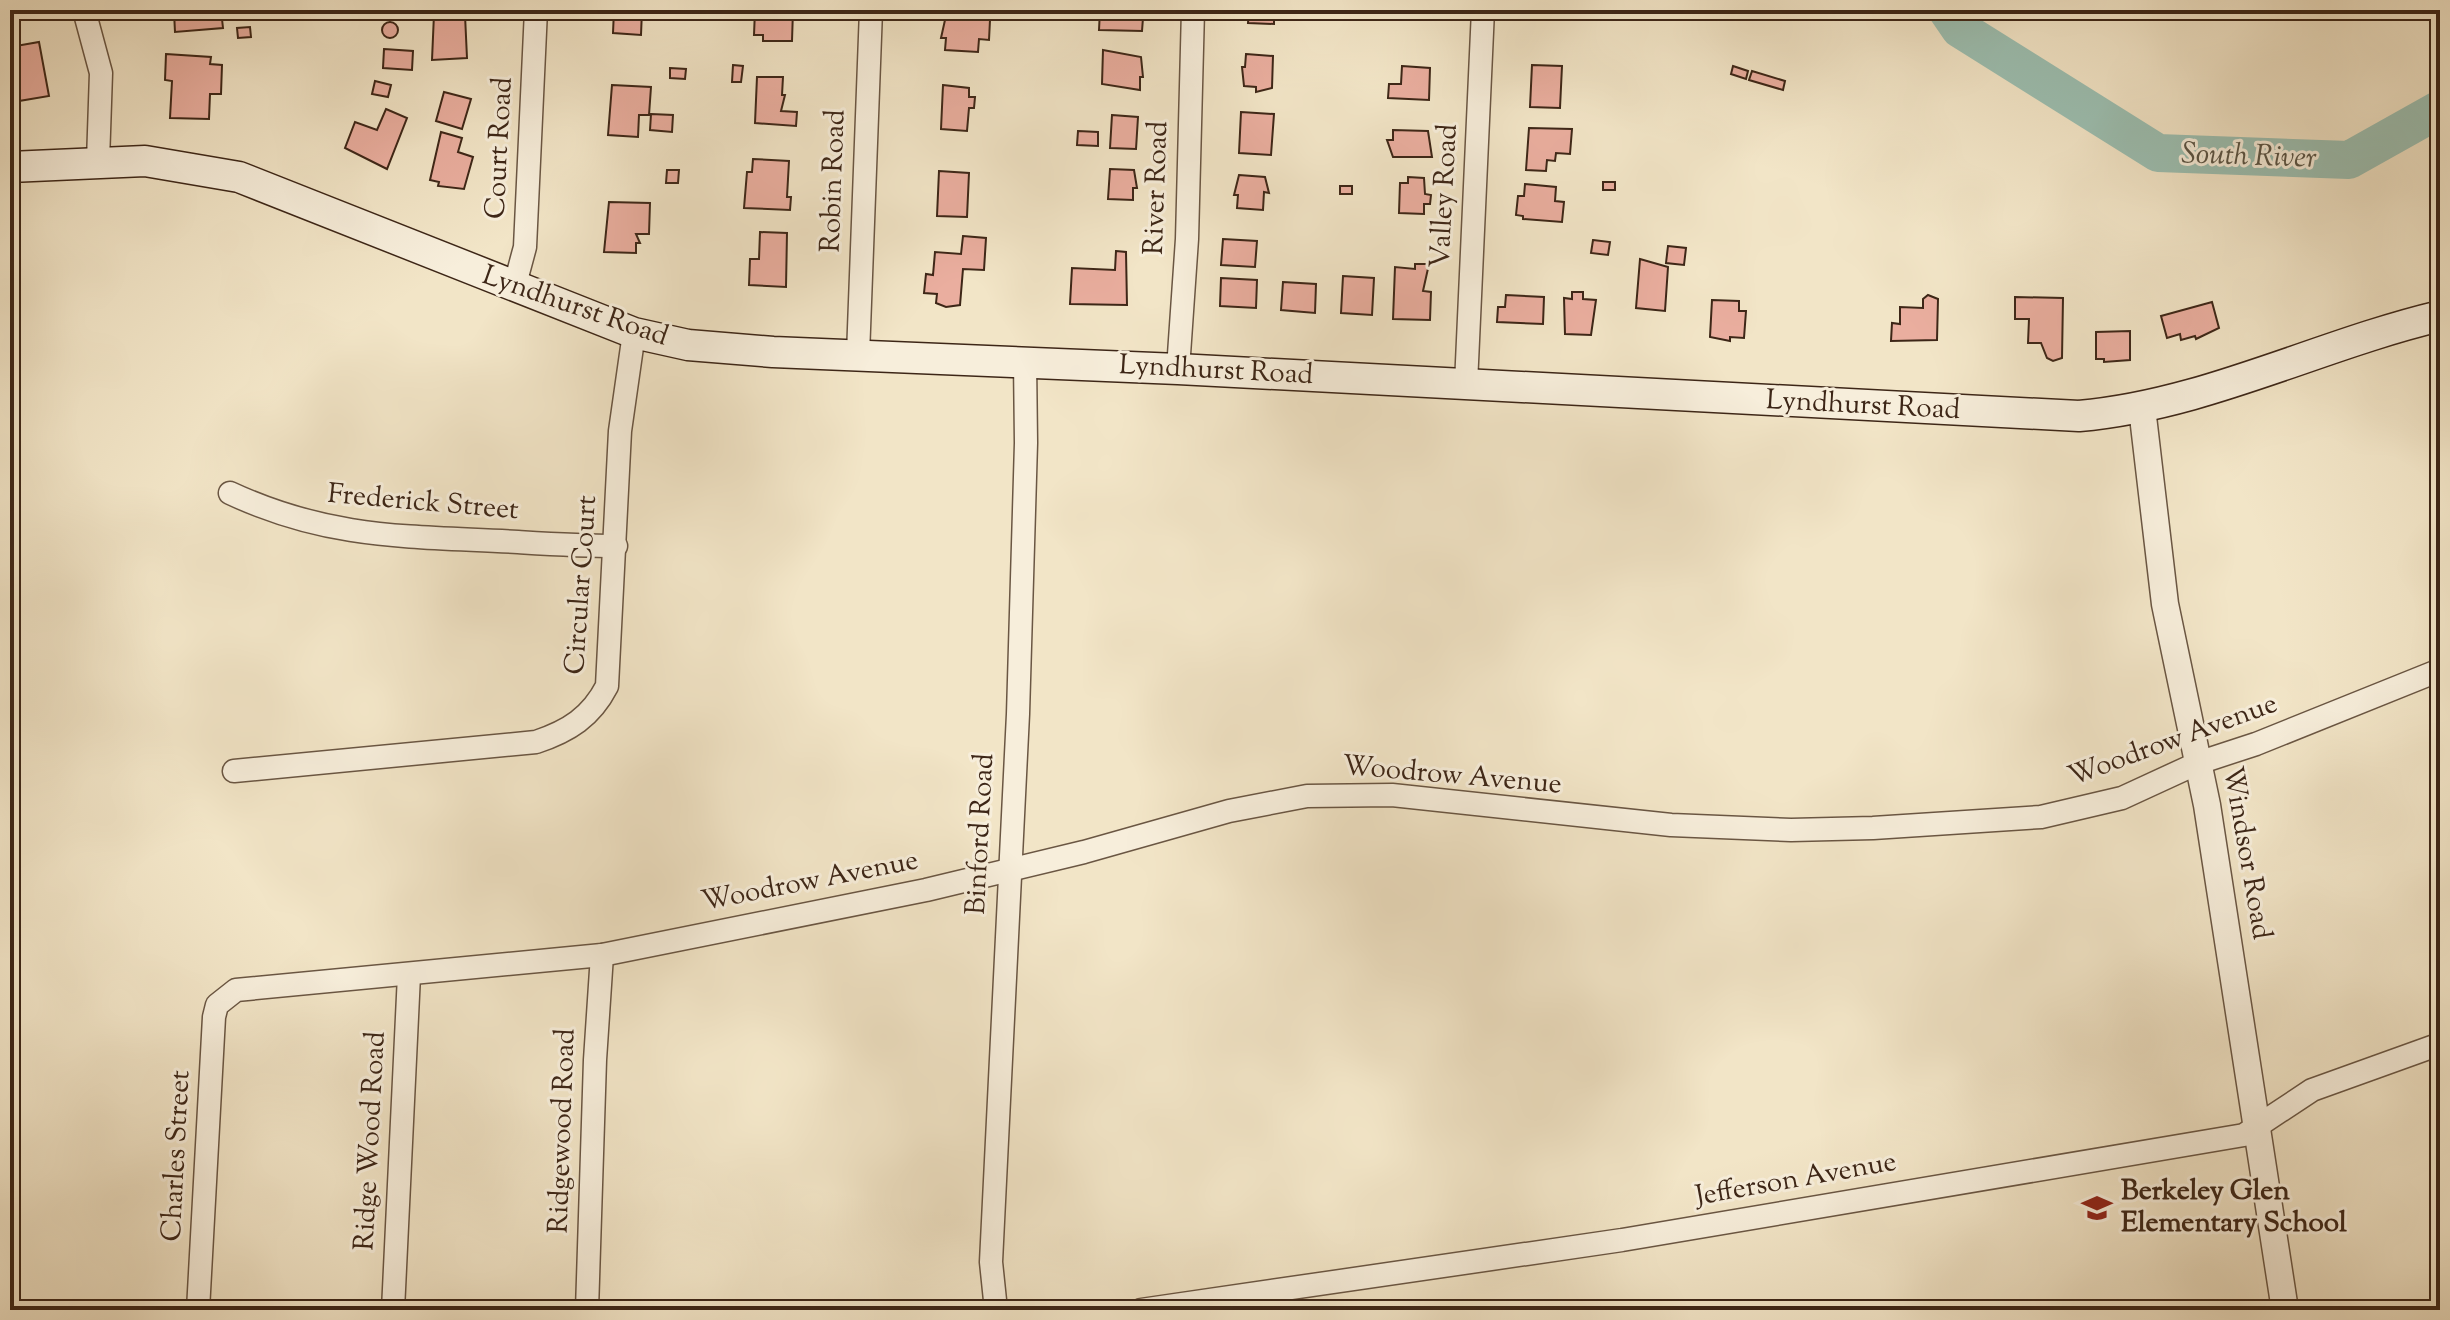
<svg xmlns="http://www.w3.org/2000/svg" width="2450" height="1320" font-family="'Sorts Mill Goudy',serif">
<rect width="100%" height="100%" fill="#f2e5c7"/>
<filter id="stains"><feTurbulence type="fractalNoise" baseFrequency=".0025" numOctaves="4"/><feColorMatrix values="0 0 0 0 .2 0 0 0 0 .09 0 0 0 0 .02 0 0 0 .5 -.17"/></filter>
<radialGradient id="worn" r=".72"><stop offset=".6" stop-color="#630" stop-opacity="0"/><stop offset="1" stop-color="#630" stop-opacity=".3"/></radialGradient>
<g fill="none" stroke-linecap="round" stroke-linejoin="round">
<path stroke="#9cbfb1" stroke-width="38" d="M 1947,10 L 1960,29 L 2158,153 L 2349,160 L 2440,109"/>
</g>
<g fill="#eaae9f" stroke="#3d2617" stroke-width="2">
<path d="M 221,10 L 223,28 L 175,32 L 174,12 Z"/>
<path d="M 614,10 L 642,10 L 641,35 L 613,33 Z"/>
<path d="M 755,10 L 793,10 L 792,41 L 763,41 L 763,35 L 754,35 Z"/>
<path d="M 1100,10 L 1143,10 L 1149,12 L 1149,19 L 1143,18 L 1142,31 L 1099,30 Z"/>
<path d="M 1249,10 L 1274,10 L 1274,24 L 1248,23 Z"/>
<path d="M 947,11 L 981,13 L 980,20 L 990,20 L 989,40 L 979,39 L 978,52 L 945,50 L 946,38 L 941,38 Z"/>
<path d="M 434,14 L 465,15 L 467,58 L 432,60 Z"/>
<circle cx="390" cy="30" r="8"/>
<path d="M 250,27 L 251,37 L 238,38 L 237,28 Z"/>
<path d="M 39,42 L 49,96 L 13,102 L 10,47 Z"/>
<path d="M 384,49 L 413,51 L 412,70 L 383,68 Z"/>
<path d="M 1103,50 L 1141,57 L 1143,77 L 1140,77 L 1140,90 L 1102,84 Z"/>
<path d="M 166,54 L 211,57 L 210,64 L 222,65 L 221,94 L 210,94 L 209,119 L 170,118 L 172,81 L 165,80 Z"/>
<path d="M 1246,54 L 1273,56 L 1272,88 L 1256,92 L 1256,87 L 1244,86 L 1242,67 L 1245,67 Z"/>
<path d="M 733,65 L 743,66 L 741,82 L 732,82 Z"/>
<path d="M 1532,65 L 1562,66 L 1560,108 L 1530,107 Z"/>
<path d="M 1402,66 L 1430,68 L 1429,100 L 1388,98 L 1389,84 L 1401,84 Z"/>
<path d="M 1733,66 L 1748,71 L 1746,79 L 1731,74 Z"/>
<path d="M 670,68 L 686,69 L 685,79 L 670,78 Z"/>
<path d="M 1752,71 L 1785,81 L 1783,90 L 1749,80 Z"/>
<path d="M 757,77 L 783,77 L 782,95 L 785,95 L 781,111 L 797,112 L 796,126 L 755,123 Z"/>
<path d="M 375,81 L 391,85 L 388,97 L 372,94 Z"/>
<path d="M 612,85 L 651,87 L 649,115 L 639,115 L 638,137 L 608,135 Z"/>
<path d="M 943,85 L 969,88 L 969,97 L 975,97 L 974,108 L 969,108 L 967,131 L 941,129 Z"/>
<path d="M 444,92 L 471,99 L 462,129 L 436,121 Z"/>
<path d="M 386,109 L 407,118 L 387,169 L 345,148 L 355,122 L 377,130 Z"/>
<path d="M 1241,112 L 1274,114 L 1271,155 L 1239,153 Z"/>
<path d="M 651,114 L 673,115 L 672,132 L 650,130 Z"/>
<path d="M 1112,115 L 1138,117 L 1136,149 L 1110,148 Z"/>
<path d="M 1529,128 L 1572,129 L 1570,154 L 1556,153 L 1555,161 L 1547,160 L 1546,171 L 1526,170 Z"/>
<path d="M 1393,130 L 1428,131 L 1432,157 L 1393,157 L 1387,140 L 1393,140 Z"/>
<path d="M 1078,131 L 1098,132 L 1098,146 L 1077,145 Z"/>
<path d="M 441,132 L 462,138 L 458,152 L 473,157 L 464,189 L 438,186 L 439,182 L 430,180 Z"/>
<path d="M 753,159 L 789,161 L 787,197 L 791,197 L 790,210 L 744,208 L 747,172 L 752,172 Z"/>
<path d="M 1110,169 L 1134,170 L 1137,188 L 1133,188 L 1133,200 L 1108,199 Z"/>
<path d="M 667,170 L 679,170 L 678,183 L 666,183 Z"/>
<path d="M 939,171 L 969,173 L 967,217 L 937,216 Z"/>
<path d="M 1239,175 L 1265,177 L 1269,193 L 1264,192 L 1263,210 L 1237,208 L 1238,195 L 1234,195 Z"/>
<path d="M 1408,177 L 1424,178 L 1425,194 L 1431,195 L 1430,204 L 1424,204 L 1424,214 L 1399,213 L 1400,183 L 1408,183 Z"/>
<rect x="1603" y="182" width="12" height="8"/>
<path d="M 1525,184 L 1556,187 L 1555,201 L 1564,202 L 1562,222 L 1523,219 L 1523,216 L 1516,215 L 1518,196 L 1524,196 Z"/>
<rect x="1340" y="186" width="12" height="8"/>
<path d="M 609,202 L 650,203 L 649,234 L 636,234 L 640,243 L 636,243 L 636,253 L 604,252 Z"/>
<path d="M 760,232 L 787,233 L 786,287 L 749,285 L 750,259 L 759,259 Z"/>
<path d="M 963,236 L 986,238 L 984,270 L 963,269 L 960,305 L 946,307 L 936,303 L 937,294 L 924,293 L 926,274 L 933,275 L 935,252 L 961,254 Z"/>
<path d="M 1223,239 L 1257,241 L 1255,267 L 1221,265 Z"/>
<path d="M 1593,240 L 1610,242 L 1608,255 L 1591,253 Z"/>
<path d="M 1668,246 L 1686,248 L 1684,265 L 1666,263 Z"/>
<path d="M 1116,251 L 1126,252 L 1127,305 L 1070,304 L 1072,268 L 1115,270 Z"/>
<path d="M 1640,259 L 1668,267 L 1665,311 L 1636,308 Z"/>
<path d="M 1415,264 L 1429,264 L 1423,291 L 1431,292 L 1430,320 L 1393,319 L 1395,267 L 1415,269 Z"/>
<path d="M 1343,276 L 1374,278 L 1372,315 L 1341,313 Z"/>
<path d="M 1221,278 L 1257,280 L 1256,308 L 1220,306 Z"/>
<path d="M 1283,282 L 1316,284 L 1315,313 L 1281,310 Z"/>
<path d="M 1572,292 L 1583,292 L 1583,299 L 1596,300 L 1591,335 L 1565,334 L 1564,298 L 1572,299 Z"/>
<path d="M 1506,295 L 1544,297 L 1543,324 L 1497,322 L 1498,307 L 1505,307 Z"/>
<path d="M 1928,295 L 1938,299 L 1937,340 L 1891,341 L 1892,323 L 1900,324 L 1900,307 L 1923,308 L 1923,299 Z"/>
<path d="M 2015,297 L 2063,298 L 2062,358 L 2053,361 L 2047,358 L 2041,343 L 2028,343 L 2029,319 L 2015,319 Z"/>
<path d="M 1712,300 L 1739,301 L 1739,311 L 1746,311 L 1744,338 L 1730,337 L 1730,341 L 1710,337 Z"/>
<path d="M 2212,302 L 2219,328 L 2196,339 L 2195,336 L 2181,340 L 2180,334 L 2167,338 L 2161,316 Z"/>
<path d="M 2130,331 L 2130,360 L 2104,362 L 2104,359 L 2096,359 L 2096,332 Z"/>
</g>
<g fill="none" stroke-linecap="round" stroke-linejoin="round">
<g stroke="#6a5643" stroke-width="25">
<g id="minor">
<path d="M 84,10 L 101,73 L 98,161"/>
<path d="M 514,288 L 525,247 L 536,10"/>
<path d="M 858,355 L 871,10"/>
<path d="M 1178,369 L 1187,239 L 1193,10"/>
<path d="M 1466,384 L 1483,10"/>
<path d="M 230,493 C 331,540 410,536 518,542 C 551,544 583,546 616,546"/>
<path d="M 234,771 L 536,742 C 569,731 591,717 607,686 L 620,431 L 634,333"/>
<path d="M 198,1310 L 214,1017 L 217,1005 L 236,990 L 602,955 L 926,890 L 1084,852 L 1229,811 L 1307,796 L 1392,795 L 1671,825 L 1791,830 L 1873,828 L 2041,817 L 2122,798 L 2198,763 L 2256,744 L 2440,670"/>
<path d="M 393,1310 L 409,975"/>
<path d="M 587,1310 L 595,1060 L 602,955"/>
<path d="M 996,1310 L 991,1262 L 1018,714 L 1026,443 L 1025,361"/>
<path d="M 1141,1310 L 1622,1240 L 2244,1135 L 2312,1090 L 2440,1044"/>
</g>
</g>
<g stroke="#6a5643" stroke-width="29">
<path id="tertiary" d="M 2142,408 L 2165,604 L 2207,805 L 2285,1310"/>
</g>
<g stroke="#3d2617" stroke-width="33">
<path id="secondary" d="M 10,167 L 145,161 L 239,177 L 634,333 L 688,345 L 773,352 L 1178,369 L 2079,416 C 2205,405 2318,345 2440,316"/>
</g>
<use href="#minor" stroke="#f7eedb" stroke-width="22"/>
<use href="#tertiary" stroke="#f7eedb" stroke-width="26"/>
<use href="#secondary" stroke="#f7eedb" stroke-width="30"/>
</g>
<defs>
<g id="school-bare" transform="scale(2.4)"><path d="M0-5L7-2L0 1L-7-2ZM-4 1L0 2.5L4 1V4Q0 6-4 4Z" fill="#8f2418" stroke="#f7eedb" stroke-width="2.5" paint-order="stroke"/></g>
</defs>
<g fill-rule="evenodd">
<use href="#school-bare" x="2097" y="1208"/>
</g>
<g text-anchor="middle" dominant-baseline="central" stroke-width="6" stroke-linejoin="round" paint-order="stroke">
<g font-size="28" fill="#3d2617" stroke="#f7eedb">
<text transform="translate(500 148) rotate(-87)">Court Road</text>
<text transform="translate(834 181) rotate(-88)">Robin Road</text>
<text transform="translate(1157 188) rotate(-88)">River Road</text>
<text transform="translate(1445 196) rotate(-87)">Valley Road</text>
<text transform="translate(575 307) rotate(19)">Lyndhurst Road</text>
<text transform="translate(1216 371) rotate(3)">Lyndhurst Road</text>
<text transform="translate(1863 406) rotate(3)">Lyndhurst Road</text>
<text transform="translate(423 503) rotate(5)">Frederick Street</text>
<text transform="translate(582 585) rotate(-86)">Circular Court</text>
<text transform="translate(2173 741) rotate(-20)">Woodrow Avenue</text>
<text transform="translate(1452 776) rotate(5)">Woodrow Avenue</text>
<text transform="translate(981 834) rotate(-87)">Binford Road</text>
<text transform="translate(2246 853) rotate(80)">Windsor Road</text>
<text transform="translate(810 882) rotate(-11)">Woodrow Avenue</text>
<text transform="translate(563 1131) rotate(-88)">Ridgewood Road</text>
<text transform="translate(371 1141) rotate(-87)">Ridge Wood Road</text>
<text transform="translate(177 1156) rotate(-87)">Charles Street</text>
<text transform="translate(1796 1180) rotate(-10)">Jefferson Avenue</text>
</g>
<g font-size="28" font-weight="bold" fill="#3d2617" stroke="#f7eedb" text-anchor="start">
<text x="2121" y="1192">Berkeley Glen<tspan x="2121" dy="32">Elementary School</tspan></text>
</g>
<g font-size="30" font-style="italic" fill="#5a5445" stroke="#f7eedb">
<text transform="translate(2249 157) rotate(2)">South River</text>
</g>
</g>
<rect width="2450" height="1320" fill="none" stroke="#f2e5c7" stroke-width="40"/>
<rect x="12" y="12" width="2426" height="1296" fill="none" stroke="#3d2617" stroke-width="4"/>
<rect x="20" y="20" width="2410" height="1280" fill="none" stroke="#3d2617" stroke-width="2"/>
<rect width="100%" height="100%" filter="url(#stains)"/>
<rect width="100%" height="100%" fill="url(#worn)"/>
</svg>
